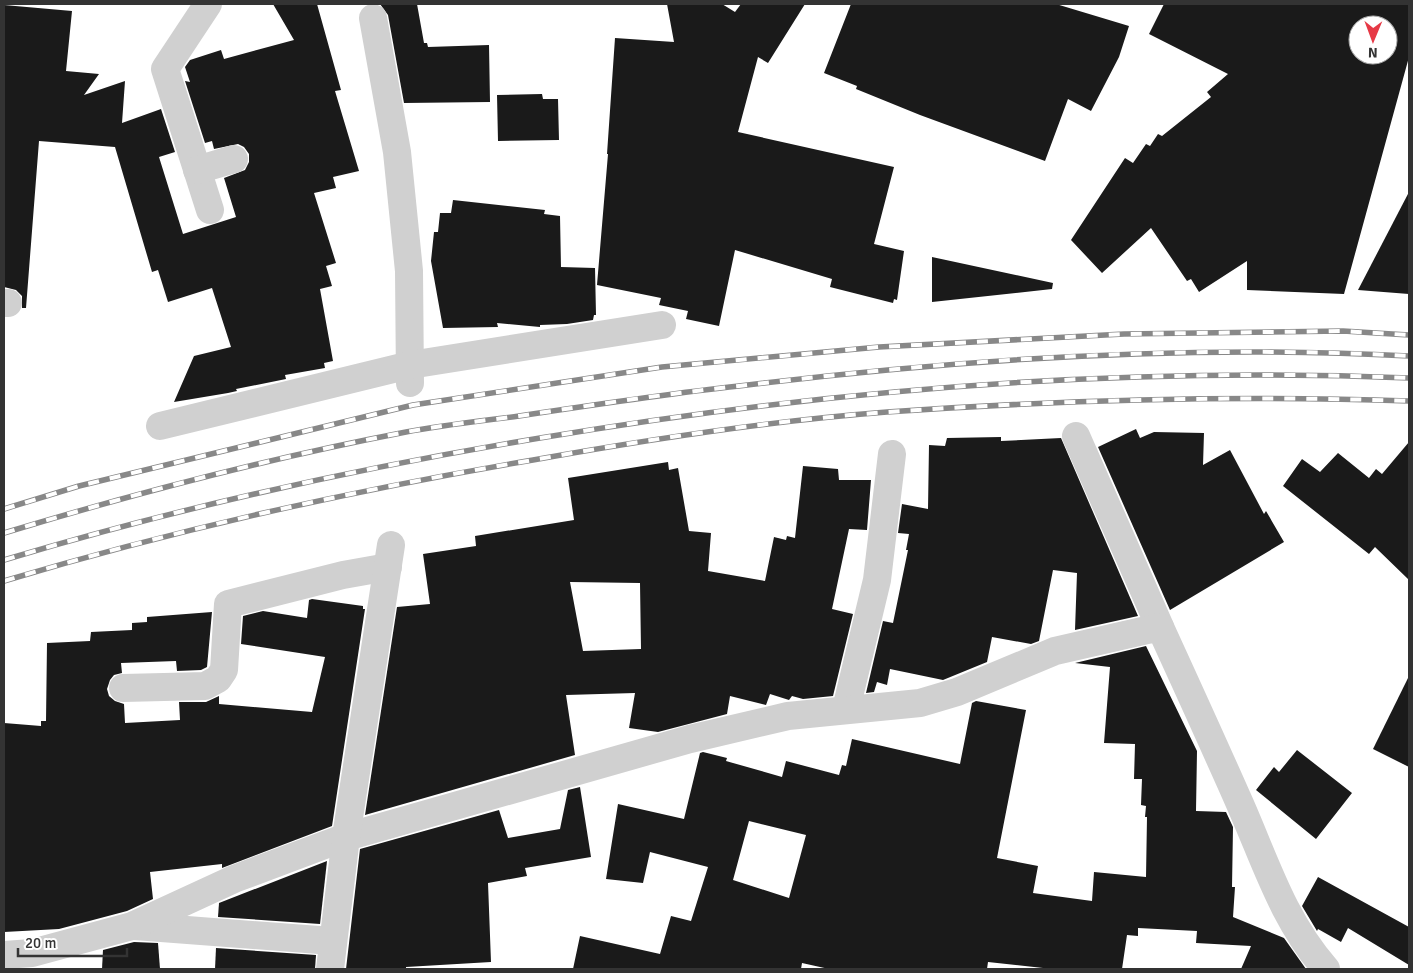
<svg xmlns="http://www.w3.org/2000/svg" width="1413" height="973" font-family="Signika,sans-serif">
<rect width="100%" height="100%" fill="#fff"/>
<g fill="#1a1a1a" fill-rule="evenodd">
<path d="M 273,4 L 317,4 L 341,90 L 335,91 L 359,171 L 333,177 L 336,188 L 314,193 L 336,263 L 326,266 L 332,286 L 320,289 L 333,361 L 324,363 L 325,368 L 285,375 L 286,379 L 236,389 L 237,391 L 228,393 L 174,402 L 194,356 L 231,347 L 212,288 L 168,302 L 158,270 L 152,272 L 115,147 L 39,141 L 26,308 L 22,308 L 22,296 L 16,290 L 4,287 L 4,5 L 72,11 L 66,71 L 99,74 L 84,95 L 125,81 L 122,123 L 161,109 L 175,152 L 159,157 L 183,234 L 236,217 L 224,178 L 245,170 L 249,162 L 249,154 L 244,147 L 238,144 L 214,149 L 212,141 L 205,143 L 185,81 L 190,82 L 185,67 L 190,60 L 221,50 L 224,59 L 294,40 Z"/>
<path d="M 380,4 L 417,4 L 424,43 L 427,43 L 428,47 L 489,45 L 490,102 L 404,103 L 388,15 Z"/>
<path d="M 667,4 L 722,4 L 735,12 L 741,4 L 805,4 L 768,63 L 758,57 L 738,132 L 894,167 L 874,244 L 904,251 L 897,300 L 894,299 L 893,303 L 830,287 L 832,279 L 735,250 L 719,326 L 686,319 L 688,311 L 659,305 L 661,298 L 597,285 L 608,154 L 607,154 L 615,38 L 674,42 Z"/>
<path d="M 851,4 L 1056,4 L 1129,26 L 1119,57 L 1091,111 L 1068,99 L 1045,161 L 920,115 L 856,89 L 857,86 L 824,73 Z"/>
<path d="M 1164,4 L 1409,4 L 1409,57 L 1344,294 L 1247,290 L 1247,261 L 1199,292 L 1191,279 L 1187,281 L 1151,228 L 1102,273 L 1071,240 L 1125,158 L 1133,163 L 1146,144 L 1150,146 L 1158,134 L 1162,136 L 1211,97 L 1207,92 L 1228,74 L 1149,34 ZM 1358,25 L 1388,25 L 1388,55 L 1358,55 Z"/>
<path d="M 542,94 L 543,99 L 558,99 L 559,140 L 498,141 L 497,95 Z"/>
<path d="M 1409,192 L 1409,294 L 1358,290 Z"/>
<path d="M 453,200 L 545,210 L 544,214 L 560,216 L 561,267 L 595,268 L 596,315 L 594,315 L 593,320 L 567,324 L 540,325 L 540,327 L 497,323 L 498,327 L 443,328 L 431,261 L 434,232 L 438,232 L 440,213 L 451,213 Z"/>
<path d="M 932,257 L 1053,283 L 1052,289 L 932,302 Z"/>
<path d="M 1136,429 L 1140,438 L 1154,432 L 1204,433 L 1203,465 L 1230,450 L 1264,514 L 1266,511 L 1284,542 L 1170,610 L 1098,447 Z"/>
<path d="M 1001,437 L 1001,441 L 1061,438 L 1138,616 L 1075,630 L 1077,573 L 1053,570 L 1039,641 L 1031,644 L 992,637 L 987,662 L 943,680 L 890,669 L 887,685 L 877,682 L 874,692 L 866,693 L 883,621 L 893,623 L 908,550 L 906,550 L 909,534 L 898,533 L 902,504 L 928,509 L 929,445 L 945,446 L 947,438 Z"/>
<path d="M 1409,442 L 1409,580 L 1375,547 L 1369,554 L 1283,486 L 1302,459 L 1320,472 L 1338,453 L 1369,478 L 1376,469 L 1382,474 Z"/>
<path d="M 668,462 L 669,470 L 678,468 L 689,531 L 711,533 L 708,571 L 765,581 L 774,537 L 786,540 L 787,536 L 795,538 L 803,466 L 838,469 L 839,480 L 871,480 L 867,530 L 849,529 L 832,609 L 853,614 L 833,696 L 803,699 L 792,696 L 789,700 L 770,694 L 766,705 L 730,696 L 727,714 L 658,732 L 629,728 L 635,693 L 566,695 L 575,755 L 365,815 L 397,607 L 430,604 L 423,554 L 476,546 L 475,536 L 574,520 L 568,478 ZM 570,582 L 640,583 L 641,649 L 583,651 Z"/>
<path d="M 312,599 L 363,606 L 363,609 L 365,609 L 332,826 L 222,868 L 222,864 L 150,872 L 153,899 L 127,911 L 59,929 L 4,932 L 4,723 L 41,726 L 41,721 L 46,721 L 47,643 L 90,641 L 91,632 L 132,630 L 132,623 L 147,622 L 147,617 L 212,612 L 207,667 L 201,670 L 177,671 L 176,661 L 121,663 L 122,673 L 114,675 L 110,680 L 107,689 L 109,696 L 115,701 L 124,704 L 125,723 L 180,720 L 179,702 L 206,702 L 219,696 L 219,704 L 312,712 L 325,657 L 241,644 L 243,616 L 263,611 L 307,618 L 309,600 Z"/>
<path d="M 1146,646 L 1197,751 L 1196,811 L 1226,812 L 1233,827 L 1232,887 L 1235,887 L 1233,917 L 1284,938 L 1306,969 L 1241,969 L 1251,946 L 1196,943 L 1197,931 L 1138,928 L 1138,936 L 1127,935 L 1122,969 L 1052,969 L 988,962 L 987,969 L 829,969 L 802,963 L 801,969 L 573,969 L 580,936 L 660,954 L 671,916 L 691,921 L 708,867 L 650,852 L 643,883 L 606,879 L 618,804 L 684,819 L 700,753 L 703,752 L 727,758 L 726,761 L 782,777 L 786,761 L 839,775 L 842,765 L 846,766 L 852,739 L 960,764 L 972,703 L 976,701 L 1026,710 L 997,858 L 1038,866 L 1033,893 L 1092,901 L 1094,872 L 1146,877 L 1147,817 L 1145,817 L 1146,806 L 1141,805 L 1142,779 L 1134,779 L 1135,744 L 1104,743 L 1110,667 L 1075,663 ZM 749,821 L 806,835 L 789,898 L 733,880 Z"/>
<path d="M 1409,676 L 1409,767 L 1373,749 Z"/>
<path d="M 1297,750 L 1352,793 L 1316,839 L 1256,790 L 1274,767 L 1279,772 Z"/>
<path d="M 580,787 L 591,857 L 525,868 L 527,876 L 488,883 L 491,962 L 406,967 L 406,969 L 346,969 L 360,849 L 499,810 L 508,838 L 560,829 L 568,790 Z"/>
<path d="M 327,861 L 320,924 L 218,917 L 219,903 Z"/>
<path d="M 1318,877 L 1409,927 L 1409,965 L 1348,928 L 1341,942 L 1318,929 L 1317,931 L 1302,906 Z"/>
<path d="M 134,942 L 158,943 L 160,969 L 102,969 L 103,950 Z"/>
<path d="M 216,948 L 316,955 L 315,969 L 215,969 Z"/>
</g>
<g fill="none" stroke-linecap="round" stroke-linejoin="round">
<g stroke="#d0d0d0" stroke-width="28">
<path d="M 208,4 L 165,69 L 210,210"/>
<path d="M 373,18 L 397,152 L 409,271 L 410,383"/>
<path d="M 197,170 L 234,159"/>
<path d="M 4,303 L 8,303"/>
<path d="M 160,426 L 410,365 L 662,325"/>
<path d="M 1076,436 L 1160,627"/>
<path d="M 123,688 L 205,686 L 218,679 L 224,670 L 228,604 L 343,575 L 388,567"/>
<path d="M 846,709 L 877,580 L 892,454"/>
<path d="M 135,926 L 332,941"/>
<path d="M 4,955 L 32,953 L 132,926 L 234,879 L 346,837 L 690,739 L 788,716 L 920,703 L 957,692 L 1055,651 L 1160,627 C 1187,686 1214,745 1240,804 C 1266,863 1283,920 1326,969"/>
<path d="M 330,969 L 346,837 L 391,545"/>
</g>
<g stroke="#888" stroke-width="5.5">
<g id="rail">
<path d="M 4,509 L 79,486 L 413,405 L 662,367 L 879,347 L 1124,334 L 1343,331 L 1409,335"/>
<path d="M 4,533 C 136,493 270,458 406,432 C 443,425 481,421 519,416 C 592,405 665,394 739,386 C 960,359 1186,344 1409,356"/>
<path d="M 4,560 C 180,507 359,468 540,438 C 826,390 1119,366 1409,378"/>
<path d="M 4,581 C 177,529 355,490 533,460 C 650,439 769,421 887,412 C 1061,400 1236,395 1409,401"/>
</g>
</g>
<use href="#rail" stroke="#fff" stroke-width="4" stroke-dasharray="11" stroke-linecap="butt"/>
</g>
<rect width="1413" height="973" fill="none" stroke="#333333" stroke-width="10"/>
<g transform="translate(1373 40) rotate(181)"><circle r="24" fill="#ffffff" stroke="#adadad"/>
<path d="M0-4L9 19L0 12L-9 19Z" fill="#e63946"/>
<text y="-8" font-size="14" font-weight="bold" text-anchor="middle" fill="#333333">N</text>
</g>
<path d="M18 948v8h109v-8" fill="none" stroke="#333333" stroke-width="2.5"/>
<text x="25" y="948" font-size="15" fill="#333333" stroke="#ffffff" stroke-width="4" paint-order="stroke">20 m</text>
</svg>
